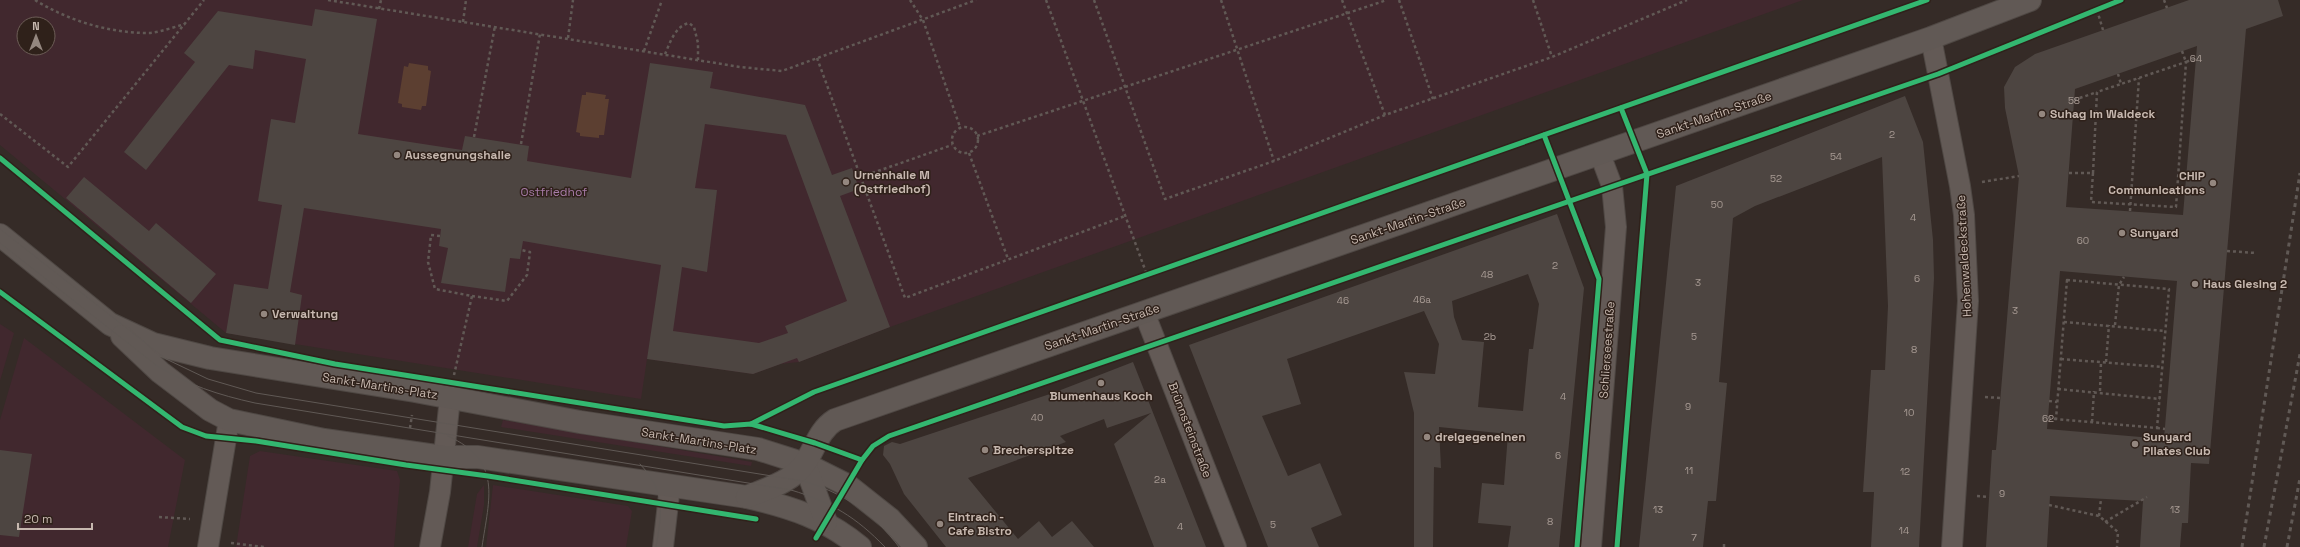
<svg xmlns="http://www.w3.org/2000/svg" width="2300" height="547" font-family="'Space Grotesk',sans-serif">
<rect width="100%" height="100%" fill="#352b27"/>
<g fill="#41282e" fill-rule="evenodd">
<path d="M 0,0 L 1803,0 L 890,327 L 799,362 L 780,364 L 753,374 L 647,359 L 641,399 L 226,333 L 0,145 ZM 24,24 L 48,24 L 48,48 L 24,48 Z"/>
<path d="M 0,324 L 14,333 L 0,381 Z"/>
<path d="M 24,338 L 185,460 L 168,547 L 0,547 L 0,420 Z"/>
<path d="M 503,420 L 752,462 L 751,466 L 501,427 Z"/>
<path d="M 260,451 L 397,471 L 400,480 L 394,547 L 236,547 L 250,456 Z"/>
<path d="M 484,485 L 484,505 L 477,547 L 468,547 L 477,494 Z"/>
<path d="M 493,485 L 628,506 L 632,511 L 626,547 L 486,547 Z"/>
</g>
<g fill="#5c3f31">
<path d="M 409,63 L 428,66 L 428,70 L 431,71 L 426,106 L 422,106 L 421,110 L 402,107 L 402,104 L 398,103 L 404,66 L 408,67 Z"/>
<path d="M 586,92 L 606,95 L 605,99 L 609,99 L 604,135 L 599,135 L 599,138 L 580,136 L 580,133 L 576,132 L 582,95 L 586,95 Z"/>
</g>
<g fill="#4d4541" fill-rule="evenodd">
<path d="M 2189,0 L 2278,0 L 2283,16 L 2246,29 L 2209,464 L 2191,463 L 2188,523 L 2182,523 L 2180,547 L 2140,547 L 2143,501 L 2050,496 L 2047,547 L 1986,547 L 1992,450 L 1996,450 L 2019,176 L 2005,108 L 2004,87 L 2015,67 L 2035,54 ZM 2197,46 L 2183,215 L 2066,207 L 2075,89 ZM 2060,271 L 2177,281 L 2164,439 L 2047,429 Z"/>
<path d="M 315,9 L 377,19 L 358,134 L 462,150 L 465,136 L 529,146 L 527,161 L 631,178 L 650,63 L 713,72 L 710,88 L 805,105 L 832,175 L 852,168 L 859,189 L 840,196 L 890,327 L 799,362 L 797,358 L 753,374 L 647,359 L 661,265 L 523,241 L 520,259 L 510,258 L 505,292 L 441,283 L 448,248 L 439,246 L 441,229 L 304,208 L 290,292 L 302,295 L 295,345 L 226,333 L 234,284 L 268,289 L 282,205 L 258,201 L 271,119 L 295,123 L 306,59 L 255,50 L 253,69 L 229,65 L 146,170 L 124,152 L 195,62 L 184,53 L 218,11 L 312,26 ZM 705,124 L 786,135 L 847,301 L 785,326 L 788,333 L 759,343 L 673,331 L 682,267 L 707,272 L 717,190 L 695,188 Z"/>
<path d="M 1905,96 L 1923,142 L 1933,240 L 1934,278 L 1919,547 L 1871,547 L 1874,492 L 1863,492 L 1871,370 L 1885,370 L 1888,306 L 1882,157 L 1755,206 L 1733,218 L 1719,382 L 1727,383 L 1716,501 L 1708,501 L 1703,547 L 1639,547 L 1676,186 Z"/>
<path d="M 84,177 L 149,231 L 156,223 L 216,274 L 191,303 L 66,198 Z"/>
<path d="M 1557,214 L 1584,288 L 1559,547 L 1508,547 L 1511,526 L 1478,523 L 1482,483 L 1504,485 L 1508,434 L 1439,427 L 1441,468 L 1434,467 L 1433,547 L 1414,547 L 1414,413 L 1404,372 L 1435,374 L 1439,344 L 1424,311 L 1287,359 L 1301,404 L 1262,416 L 1288,476 L 1320,463 L 1342,515 L 1311,528 L 1319,547 L 1268,547 L 1189,345 ZM 1528,274 L 1539,304 L 1533,349 L 1529,349 L 1523,411 L 1478,407 L 1484,342 L 1462,340 L 1454,317 L 1452,301 Z"/>
<path d="M 1133,362 L 1206,547 L 1154,547 L 1114,444 L 1151,413 L 1107,428 L 1104,419 L 1060,436 L 1066,442 L 968,478 L 1018,539 L 1039,521 L 1052,537 L 1072,521 L 1094,547 L 946,547 L 904,494 L 890,464 L 883,455 L 884,446 L 892,442 L 900,444 L 1053,393 Z"/>
<path d="M 0,450 L 32,454 L 19,537 L 0,535 Z"/>
</g>
<g fill="none" stroke-linecap="round" stroke-linejoin="round">
<g stroke="#4f4844" stroke-width="22">
<g id="street">
<path d="M 1931,38 L 1960,186 L 1964,215 L 1968,301 L 1952,547"/>
<path d="M 1144,312 L 1236,547"/>
<path d="M 208,547 L 229,420"/>
<path d="M 430,547 L 440,492 L 450,398"/>
<path d="M 663,547 L 670,486"/>
<path d="M 1591,547 L 1616,227 L 1612,186 L 1600,154"/>
</g>
</g>
<g stroke="#4f4844" stroke-width="24">
<g id="secondary">
<path d="M 0,235 L 110,324 L 153,344 L 210,358 L 415,391 L 580,422 L 758,449 L 805,464 L 847,485 L 890,519 L 916,547"/>
<path d="M 122,336 L 160,372 L 210,410 L 229,420 L 324,440 L 443,457 L 478,457 L 747,497 C 791,507 825,518 860,547"/>
<path d="M 805,464 L 826,522"/>
<path d="M 747,497 C 767,489 793,481 805,463 C 815,448 819,430 835,420 L 1931,38 L 2030,0"/>
</g>
</g>
<g stroke="#615955" stroke-width="2.5" stroke-dasharray="3 3" stroke-linecap="butt">
<path d="M 35,0 C 69,21 109,33 149,33 C 161,32 174,27 185,24"/>
<path d="M 328,0 L 740,67 L 782,71 L 976,0"/>
<path d="M 910,0 L 923,20 L 960,127"/>
<path d="M 1046,0 L 1147,275"/>
<path d="M 1094,0 L 1165,199 L 1274,161 L 1385,115 L 1552,57 L 1687,0"/>
<path d="M 1221,0 L 1274,161"/>
<path d="M 1342,0 L 1385,115"/>
<path d="M 1399,0 L 1433,99"/>
<path d="M 1533,0 L 1552,57"/>
<path d="M 2164,0 L 2167,8"/>
<path d="M 379,9 L 381,0"/>
<path d="M 2097,10 L 2103,30"/>
<path d="M 463,22 L 466,0"/>
<path d="M 568,38 L 573,0"/>
<path d="M 644,51 L 662,0"/>
<path d="M 2182,51 L 2186,62 L 2196,58"/>
<path d="M 665,54 C 670,43 675,26 689,23 L 694,27 L 698,43 L 698,60"/>
<path d="M 817,58 L 905,298 L 1125,216"/>
<path d="M 2074,100 L 2097,92"/>
<path d="M 0,114 L 68,167 L 204,0"/>
<circle cx="965" cy="140" r="13"/>
<path d="M 977,136 L 1387,0"/>
<path d="M 474,137 L 495,26"/>
<path d="M 521,144 L 540,34"/>
<path d="M 969,153 L 1008,259"/>
<path d="M 2069,173 L 2093,173 L 2097,92 L 2121,84 L 2118,74"/>
<path d="M 2093,173 L 2091,202 L 2176,207 L 2186,62 L 2121,84"/>
<path d="M 861,177 L 952,145"/>
<path d="M 1982,182 L 2019,176"/>
<path d="M 2130,211 L 2139,78"/>
<path d="M 440,236 L 431,235 L 428,262 L 435,289 L 472,296 L 454,375"/>
<path d="M 2227,251 L 2256,253"/>
<path d="M 2067,280 L 2169,289 L 2157,428 L 2056,419 Z"/>
<path d="M 472,296 L 507,301 L 527,275 L 530,252 L 521,250"/>
<path d="M 2064,322 L 2165,331"/>
<path d="M 2115,325 L 2119,285 L 2124,277"/>
<path d="M 2061,359 L 2162,367"/>
<path d="M 2106,362 L 2109,325"/>
<path d="M 2058,389 L 2160,399"/>
<path d="M 2100,391 L 2101,362"/>
<path d="M 1985,397 L 2000,398"/>
<path d="M 2049,401 L 2057,402"/>
<path d="M 2048,418 L 2056,419"/>
<path d="M 2092,422 L 2094,391"/>
<path d="M 410,428 L 412,415"/>
<path d="M 2157,428 L 2165,429"/>
<path d="M 1977,496 L 1989,497"/>
<path d="M 2049,505 L 2099,516 L 2118,532 L 2117,547"/>
<path d="M 2099,516 L 2101,499"/>
<path d="M 159,517 L 190,519"/>
<path d="M 2105,522 L 2147,497"/>
<path d="M 231,543 L 264,547"/>
<path d="M 1724,547 L 1724,543"/>
</g>
<use href="#street" stroke="#635a56" stroke-width="20"/>
<use href="#secondary" stroke="#615955" stroke-width="22"/>
<g stroke="#605955" stroke-width="1">
<path d="M 0,229 L 166,359 L 208,379 L 256,393 L 803,481 C 842,492 875,514 899,547"/>
<path d="M 0,243 L 156,365 C 187,385 219,395 255,403 L 791,490 C 831,502 856,517 885,547"/>
<path d="M 448,436 C 503,461 489,498 482,547"/>
<path d="M 640,464 C 666,492 662,511 656,547"/>
</g>
<g stroke="#605955" stroke-width="3" stroke-dasharray="4 4" stroke-linecap="butt">
<path d="M 2242,547 L 2300,173"/>
<path d="M 2264,547 L 2300,354"/>
<path d="M 2287,547 L 2300,478"/>
</g>
<g stroke="#2f211a" stroke-width="8">
<g id="cycleway">
<path d="M 1544,135 L 1599,279 L 1577,547"/>
<path d="M 0,158 L 220,340 L 335,364 L 724,426 L 751,424 L 815,443 L 862,460 L 816,538"/>
<path d="M 0,292 L 182,427 L 206,436 L 256,441 L 406,465 L 488,476 L 756,519"/>
<path d="M 751,424 L 814,392 L 1927,0"/>
<path d="M 862,460 L 873,446 L 889,436 L 1938,74 L 2121,0"/>
<path d="M 1617,547 L 1647,174 L 1621,108"/>
</g>
</g>
<use href="#cycleway" stroke="#33b770" stroke-width="5"/>
</g>
<g fill="#94877f" stroke="#2f211a" stroke-width="1.5">
<circle cx="2042" cy="114" r="4"/>
<circle cx="397" cy="155" r="4"/>
<circle cx="846" cy="182" r="4"/>
<circle cx="2213" cy="183" r="4"/>
<circle cx="2122" cy="233" r="4"/>
<circle cx="2195" cy="284" r="4"/>
<circle cx="264" cy="314" r="4"/>
<circle cx="1101" cy="383" r="4"/>
<circle cx="1427" cy="437" r="4"/>
<circle cx="2135" cy="444" r="4"/>
<circle cx="985" cy="450" r="4"/>
<circle cx="940" cy="524" r="4"/>
</g>
<g text-anchor="middle" dominant-baseline="central" stroke-width="3" stroke-linejoin="round" paint-order="stroke">
<g font-size="10" fill="#a89b94">
<text x="2196" y="58">64</text>
<text x="2074" y="100">58</text>
<text x="1892" y="134">2</text>
<text x="1836" y="156">54</text>
<text x="1776" y="178">52</text>
<text x="1717" y="204">50</text>
<text x="1913" y="217">4</text>
<text x="2083" y="240">60</text>
<text x="1555" y="265">2</text>
<text x="1487" y="274">48</text>
<text x="1917" y="278">6</text>
<text x="1698" y="282">3</text>
<text x="1422" y="299">46a</text>
<text x="1343" y="300">46</text>
<text x="2015" y="310">3</text>
<text x="1490" y="336">2b</text>
<text x="1694" y="336">5</text>
<text x="1914" y="349">8</text>
<text x="1563" y="396">4</text>
<text x="1688" y="406">9</text>
<text x="1909" y="412">10</text>
<text x="1037" y="417">40</text>
<text x="2048" y="418">62</text>
<text x="1558" y="455">6</text>
<text x="1689" y="470">11</text>
<text x="1905" y="471">12</text>
<text x="1160" y="479">2a</text>
<text x="2002" y="493">9</text>
<text x="1658" y="509">13</text>
<text x="2175" y="509">13</text>
<text x="1550" y="521">8</text>
<text x="1273" y="524">5</text>
<text x="1180" y="526">4</text>
<text x="1904" y="530">14</text>
<text x="1694" y="537">7</text>
</g>
<g font-size="12" font-weight="bold" fill="#c7b8af" stroke="#2f211a" text-anchor="start">
<text x="2050" y="114">Suhag im Waldeck</text>
<text x="405" y="155">Aussegnungshalle</text>
<text x="854" y="175">Urnenhalle M<tspan x="854" dy="14">(Ostfriedhof)</tspan></text>
<text x="2205" y="176" text-anchor="end">CHIP<tspan x="2205" dy="14">Communications</tspan></text>
<text x="2130" y="233">Sunyard</text>
<text x="2203" y="284">Haus Giesing 2</text>
<text x="272" y="314">Verwaltung</text>
<text x="1101" y="396" text-anchor="middle">Blumenhaus Koch</text>
<text x="1435" y="437">dreigegeneinen</text>
<text x="2143" y="437">Sunyard<tspan x="2143" dy="14">Pilates Club</tspan></text>
<text x="993" y="450">Brecherspitze</text>
<text x="948" y="517">Eintrach -<tspan x="948" dy="14">Cafe Bistro</tspan></text>
</g>
<g font-size="12" fill="#c7b8af" stroke="#2f211a">
<text transform="translate(1714 115) rotate(-19)">Sankt-Martin-Straße</text>
<text transform="translate(1408 221) rotate(-19)">Sankt-Martin-Straße</text>
<text transform="translate(1964 256) rotate(-93)">Hohenwaldeckstraße</text>
<text transform="translate(1102 327) rotate(-19)">Sankt-Martin-Straße</text>
<text transform="translate(1607 350) rotate(-86)">Schlierseestraße</text>
<text transform="translate(380 386) rotate(9)">Sankt-Martins-Platz</text>
<text transform="translate(1190 430) rotate(69)">Brünnsteinstraße</text>
<text transform="translate(699 441) rotate(9)">Sankt-Martins-Platz</text>
</g>
<g font-size="12" fill="#a77ca8" stroke="#2f211a">
<text x="554" y="192">Ostfriedhof</text>
</g>
</g>
<g transform="translate(36 36)"><circle r="19" fill="#2f211a" stroke="#6c5d56"/>
<path d="M0-3L7 15L0 10L-7 15Z" fill="#94877f"/>
<text y="-6" font-size="11" font-weight="bold" text-anchor="middle" fill="#c7b8af">N</text>
</g>
<path d="M18 523v6h74v-6" fill="none" stroke="#c7b8af" stroke-width="2"/>
<text x="24" y="523" font-size="12" fill="#c7b8af" stroke="#2f211a" stroke-width="3" paint-order="stroke">20 m</text>
</svg>
